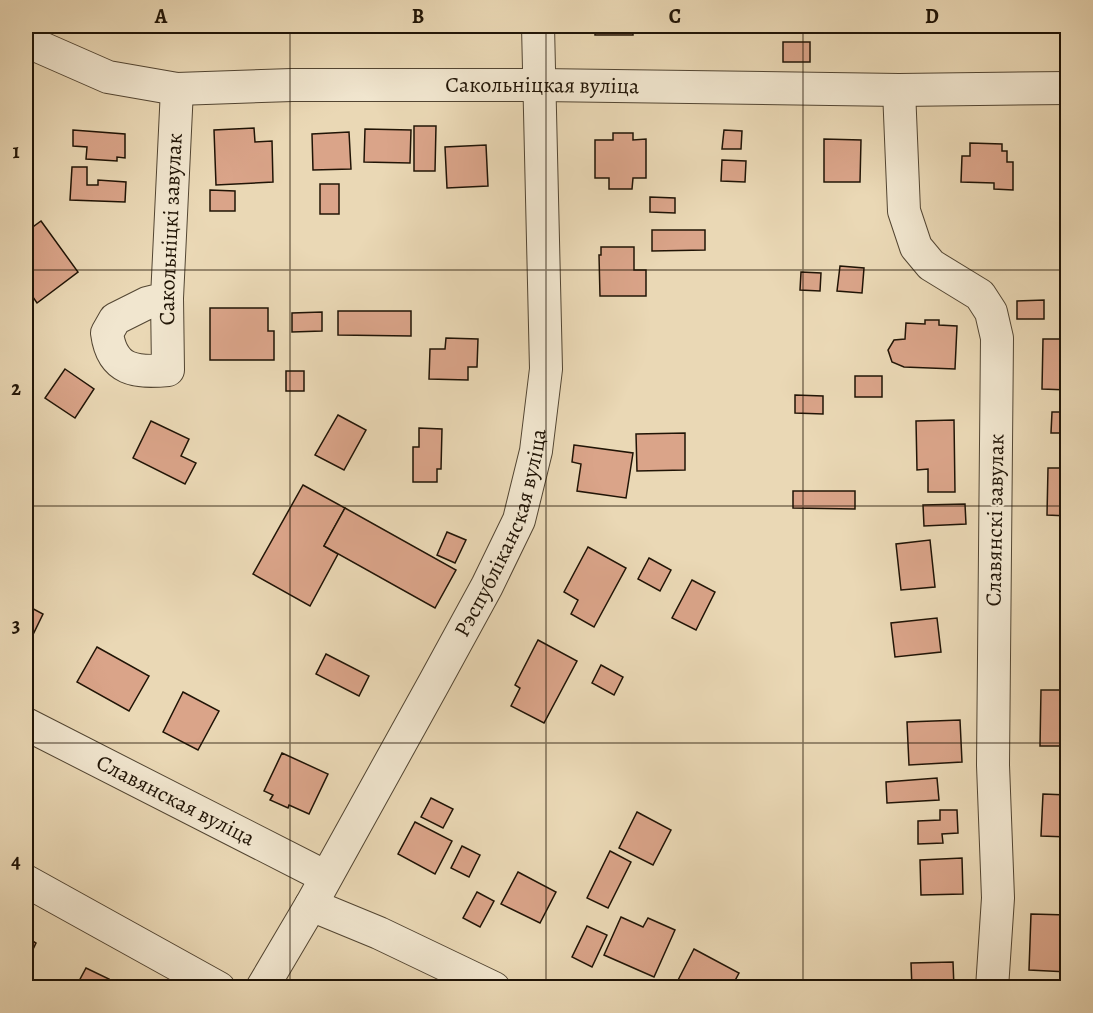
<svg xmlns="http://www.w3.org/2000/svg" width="1093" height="1013" font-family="Alegreya,serif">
<rect width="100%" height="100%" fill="#ead8b5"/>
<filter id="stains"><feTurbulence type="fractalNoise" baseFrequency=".00333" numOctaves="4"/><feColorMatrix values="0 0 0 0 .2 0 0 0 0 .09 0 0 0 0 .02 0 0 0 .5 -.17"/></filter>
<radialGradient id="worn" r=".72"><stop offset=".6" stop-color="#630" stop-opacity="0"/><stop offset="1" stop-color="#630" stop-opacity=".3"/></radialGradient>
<g fill="#daa489" stroke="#201406" stroke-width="1.5">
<path d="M 171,26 L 226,26 L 226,31 L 171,29 Z"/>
<path d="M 335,26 L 369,26 L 369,29 L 335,28 Z"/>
<rect x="595" y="26" width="38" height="9"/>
<rect x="783" y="42" width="27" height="20"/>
<path d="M 414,126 L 436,126 L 435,171 L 414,171 Z"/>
<path d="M 254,128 L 255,142 L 272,141 L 273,182 L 216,185 L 214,130 Z"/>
<path d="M 365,129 L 411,130 L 410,163 L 364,162 Z"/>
<path d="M 73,130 L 125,134 L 125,158 L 117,157 L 117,161 L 86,159 L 87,147 L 73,146 Z"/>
<path d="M 724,130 L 742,131 L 741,149 L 722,149 Z"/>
<path d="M 349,132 L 351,169 L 313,170 L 312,134 Z"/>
<path d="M 613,133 L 633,133 L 633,140 L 646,139 L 646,178 L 633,178 L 632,189 L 609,189 L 609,178 L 595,178 L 595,140 L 613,140 Z"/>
<path d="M 824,139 L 861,140 L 860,182 L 824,182 Z"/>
<path d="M 970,143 L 1002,144 L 1002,151 L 1007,151 L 1007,162 L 1013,162 L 1013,190 L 994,189 L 994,183 L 961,182 L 962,156 L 970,156 Z"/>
<path d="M 486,145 L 488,186 L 447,188 L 445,147 Z"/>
<path d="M 722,160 L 746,161 L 745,182 L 721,181 Z"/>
<path d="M 72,167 L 87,167 L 87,185 L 98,185 L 98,180 L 126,182 L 125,202 L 70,200 Z"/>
<rect x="320" y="184" width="19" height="30"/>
<path d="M 210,190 L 235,191 L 235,211 L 210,211 Z"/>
<path d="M 650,197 L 675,198 L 675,213 L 650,212 Z"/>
<path d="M 41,221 L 78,272 L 37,303 L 26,287 L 26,232 Z"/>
<path d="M 652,230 L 705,230 L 705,250 L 652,251 Z"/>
<path d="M 601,247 L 634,247 L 634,270 L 646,270 L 646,296 L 600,296 L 599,255 L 601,255 Z"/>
<path d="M 840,266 L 864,268 L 862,293 L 837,291 Z"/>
<path d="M 801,272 L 821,273 L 820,291 L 800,290 Z"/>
<path d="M 1044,300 L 1044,319 L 1017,319 L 1017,301 Z"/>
<path d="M 210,308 L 268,308 L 268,331 L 274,331 L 274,360 L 210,360 Z"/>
<path d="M 338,311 L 411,311 L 411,336 L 338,335 Z"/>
<path d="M 322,312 L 322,331 L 292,332 L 292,313 Z"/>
<path d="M 925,320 L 939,320 L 939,325 L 957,326 L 955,369 L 904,367 L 892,362 L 888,350 L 894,340 L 905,339 L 906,323 L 925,324 Z"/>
<path d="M 446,338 L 478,339 L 477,367 L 468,367 L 468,380 L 429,379 L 430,349 L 445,349 Z"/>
<path d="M 1043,339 L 1068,339 L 1068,390 L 1042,389 Z"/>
<path d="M 65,369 L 94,389 L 75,418 L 45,398 Z"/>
<rect x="286" y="371" width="18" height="20"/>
<rect x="855" y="376" width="27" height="21"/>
<path d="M 795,395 L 823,396 L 823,414 L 795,413 Z"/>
<path d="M 1052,412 L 1068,412 L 1068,433 L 1051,433 Z"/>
<path d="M 338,415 L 366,430 L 344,470 L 315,455 Z"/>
<path d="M 954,420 L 955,492 L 928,492 L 928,469 L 917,470 L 916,421 Z"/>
<path d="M 151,421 L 189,439 L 181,456 L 196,463 L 185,484 L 133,458 Z"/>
<path d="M 419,428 L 442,429 L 441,469 L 437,469 L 437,482 L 413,482 L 413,447 L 419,447 Z"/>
<path d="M 685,433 L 685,470 L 637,471 L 636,434 Z"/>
<path d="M 574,445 L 633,453 L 626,498 L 577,491 L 581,464 L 572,462 Z"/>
<path d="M 1048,468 L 1068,468 L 1068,516 L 1047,515 Z"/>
<path d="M 303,485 L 345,508 L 324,546 L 338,554 L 310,606 L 253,574 Z"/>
<path d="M 793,491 L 855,491 L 855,509 L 793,508 Z"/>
<path d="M 965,504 L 966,524 L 924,526 L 923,505 Z"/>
<path d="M 345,508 L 456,570 L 435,608 L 324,546 Z"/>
<path d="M 447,532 L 466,540 L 455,563 L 437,555 Z"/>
<path d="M 930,540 L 935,587 L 901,590 L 896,544 Z"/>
<path d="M 588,547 L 626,568 L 594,627 L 571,614 L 578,600 L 564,592 Z"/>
<path d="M 649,558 L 671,570 L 660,591 L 638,579 Z"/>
<path d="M 692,580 L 715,592 L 696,630 L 672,618 Z"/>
<path d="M 26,605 L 43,614 L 26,649 Z"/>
<path d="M 937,618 L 941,652 L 895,657 L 891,623 Z"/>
<path d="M 538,640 L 577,661 L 544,723 L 511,706 L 520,688 L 515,685 Z"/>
<path d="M 97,647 L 149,676 L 129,711 L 77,682 Z"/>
<path d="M 326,654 L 369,676 L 359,696 L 316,674 Z"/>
<path d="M 601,665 L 623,677 L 614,695 L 592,683 Z"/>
<path d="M 1041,690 L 1068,690 L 1068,746 L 1040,746 Z"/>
<path d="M 183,692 L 219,711 L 198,750 L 163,732 Z"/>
<path d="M 960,720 L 962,762 L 909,765 L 907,722 Z"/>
<path d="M 282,753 L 328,774 L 309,814 L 289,805 L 288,808 L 270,800 L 273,795 L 264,791 Z"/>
<path d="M 937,778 L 939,800 L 887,803 L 886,782 Z"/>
<path d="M 1043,794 L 1068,795 L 1068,837 L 1041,836 Z"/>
<path d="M 431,798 L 453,809 L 443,828 L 421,817 Z"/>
<path d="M 940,810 L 957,810 L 958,833 L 942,834 L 943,843 L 918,844 L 918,821 L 940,820 Z"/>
<path d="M 637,812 L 671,830 L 653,865 L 619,848 Z"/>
<path d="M 415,822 L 452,841 L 435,874 L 398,854 Z"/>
<path d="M 462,846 L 480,855 L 469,877 L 451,868 Z"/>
<path d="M 610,851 L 631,862 L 608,908 L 587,898 Z"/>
<path d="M 962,858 L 963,894 L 921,895 L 920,860 Z"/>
<path d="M 518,872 L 556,892 L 540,923 L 501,904 Z"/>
<path d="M 477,892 L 494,901 L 480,927 L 463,918 Z"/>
<path d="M 1031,914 L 1068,915 L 1068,972 L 1029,970 Z"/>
<path d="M 621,917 L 643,927 L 648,918 L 675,930 L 654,977 L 604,955 Z"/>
<path d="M 587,926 L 607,935 L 592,967 L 572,957 Z"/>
<path d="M 26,937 L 36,943 L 26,964 Z"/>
<path d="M 694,949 L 739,973 L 731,988 L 675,986 Z"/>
<path d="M 953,962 L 954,988 L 912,988 L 911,963 Z"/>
<path d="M 86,968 L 109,979 L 104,988 L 88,988 L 78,983 Z"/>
</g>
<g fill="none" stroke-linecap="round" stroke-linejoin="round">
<g stroke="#524532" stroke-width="34">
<g id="minor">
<path id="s1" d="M 26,41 L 108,77 L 177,89 L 292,85 L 540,85 L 899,90 L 1068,88"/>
<path d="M 899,90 L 904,211 L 916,247 L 931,265 L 980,295 L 991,312 L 997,338 L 993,765 L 998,898 L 992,988"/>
<path id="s2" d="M 167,298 L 147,303 L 115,319 L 107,333 C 112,371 136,373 168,370 L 167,298 L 177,89"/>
<path id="s3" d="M 26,724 L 326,877"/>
<path d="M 26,881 L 219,988"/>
<path d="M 311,905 L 379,933 L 494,988"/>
<path id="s4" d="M 262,988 L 311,905 L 434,683 L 487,586 L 519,520 L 536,451 L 546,369 L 538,26"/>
</g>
</g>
<use href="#minor" stroke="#f1e6cf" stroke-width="32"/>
</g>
<path fill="none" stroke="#201406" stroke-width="1.5" stroke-opacity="0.55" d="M 290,26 L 290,988M 546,26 L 546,988M 803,26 L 803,988M 26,270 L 1068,270M 26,506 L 1068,506M 26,743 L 1068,743"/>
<g text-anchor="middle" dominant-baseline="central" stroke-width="4.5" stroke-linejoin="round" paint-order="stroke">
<g font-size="22" fill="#201406" stroke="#f1e6cf">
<text stroke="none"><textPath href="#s1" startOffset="525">Сакольніцкая вуліца</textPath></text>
<text stroke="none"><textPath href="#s2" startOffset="296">Сакольніцкі завулак</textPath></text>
<text transform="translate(995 520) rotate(-89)">Славянскі завулак</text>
<text stroke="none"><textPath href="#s4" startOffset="516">Рэспубліканская вуліца</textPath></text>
<text stroke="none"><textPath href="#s3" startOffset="168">Славянская вуліца</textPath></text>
</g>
</g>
<rect width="1093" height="1013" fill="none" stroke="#ead8b5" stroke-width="66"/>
<rect x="33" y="33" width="1027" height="947" fill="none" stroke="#201406" stroke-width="2"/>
<g font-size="20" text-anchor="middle" font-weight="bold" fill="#201406">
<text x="161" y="23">A</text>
<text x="418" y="23">B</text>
<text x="675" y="23">C</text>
<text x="932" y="23">D</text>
<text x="16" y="158">1</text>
<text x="16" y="395">2</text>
<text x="16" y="632">3</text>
<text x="16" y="868">4</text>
</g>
<rect width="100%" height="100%" filter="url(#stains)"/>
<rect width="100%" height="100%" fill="url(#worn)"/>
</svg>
